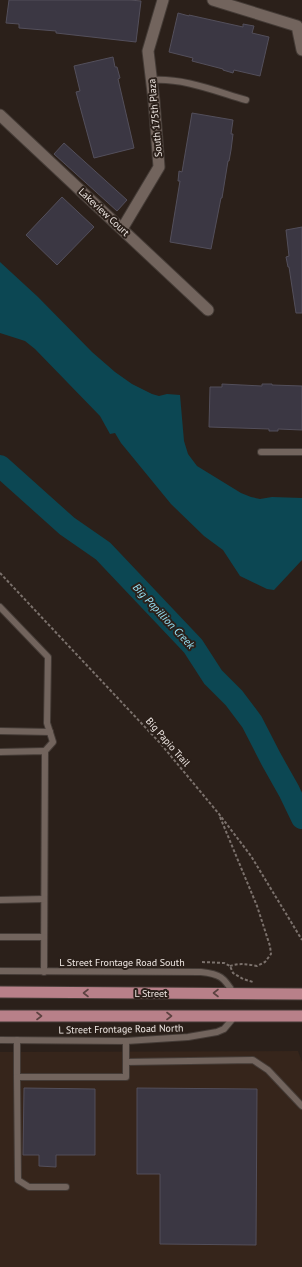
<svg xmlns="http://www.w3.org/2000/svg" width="302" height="1267" font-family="'PT Sans',sans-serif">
<rect width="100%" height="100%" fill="#2b201a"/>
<path fill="#36251b" d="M 298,1051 L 302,1062 L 302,1267 L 0,1267 L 0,1052 Z"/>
<path fill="#0c4753" d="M 0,262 L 38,297 L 92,352 L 115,372 L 132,384 L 152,394 L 159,396 L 167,394 L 180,395 L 184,441 L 188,454 L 197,466 L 241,493 L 251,497 L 260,499 L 272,497 L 302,498 L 302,560 L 274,590 L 267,589 L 240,576 L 223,550 L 204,536 L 171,504 L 121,443 L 115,433 L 110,434 L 100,416 L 35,349 L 25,341 L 0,333 Z"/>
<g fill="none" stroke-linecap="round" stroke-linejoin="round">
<path stroke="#0c4753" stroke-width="22" d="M 0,466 L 67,526 L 103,551 L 193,646 L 213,677 L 234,698 L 252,722 L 271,759 L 289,791 L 302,818"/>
</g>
<g fill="#3b3743" stroke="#534f5b">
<path d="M 9,0 L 130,0 L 141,1 L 136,42 L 56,33 L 56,31 L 19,28 L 19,24 L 6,23 Z"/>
<path d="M 178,13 L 189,16 L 189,15 L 243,27 L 243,24 L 254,26 L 252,33 L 269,37 L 260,76 L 234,70 L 233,73 L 223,70 L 223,69 L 192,61 L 193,58 L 169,52 Z"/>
<path d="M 113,57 L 115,67 L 117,67 L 120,78 L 118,79 L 134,148 L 94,158 L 76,92 L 80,91 L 74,66 Z"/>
<path d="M 192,113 L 233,120 L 231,134 L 233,134 L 231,150 L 229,161 L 228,161 L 222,198 L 221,198 L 211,249 L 170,242 L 180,181 L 178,181 L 179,171 L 182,172 Z"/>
<path d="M 64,143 L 127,200 L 117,211 L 54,154 Z"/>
<path d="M 62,197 L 94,227 L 57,265 L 26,235 Z"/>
<path d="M 302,227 L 302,313 L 296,313 L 289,267 L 288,267 L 286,257 L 289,256 L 286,230 Z"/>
<path d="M 222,384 L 262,386 L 262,384 L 272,384 L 272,385 L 302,386 L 302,430 L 278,429 L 278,431 L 269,431 L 269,429 L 209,427 L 210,387 L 222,387 Z"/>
<path d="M 24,1088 L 95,1089 L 95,1155 L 56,1155 L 56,1167 L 39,1166 L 39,1155 L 23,1155 Z"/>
<path d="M 137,1088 L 257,1089 L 256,1245 L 160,1244 L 160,1174 L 137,1174 Z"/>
</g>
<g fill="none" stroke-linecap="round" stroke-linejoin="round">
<g stroke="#443b36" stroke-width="8">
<g id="service">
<path d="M 152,80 C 184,78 215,91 246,100"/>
<path d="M 261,452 L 302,452"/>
<path d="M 0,607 L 48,657 L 47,723 L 53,742 L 45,751"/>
<path d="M 0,731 L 50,732"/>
<path d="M 0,752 L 45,751 L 44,972"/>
<path d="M 0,900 L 44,899"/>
<path d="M 0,937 L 44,937"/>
<path d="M 0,971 L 201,972 C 220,974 224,977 234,994"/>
<path d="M 0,1040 L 126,1041 L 188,1037 L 217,1032 L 224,1029 L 235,1016"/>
<path d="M 17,1040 L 17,1077 L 126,1077 L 126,1041"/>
<path d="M 126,1062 L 253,1060 L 268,1070 L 302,1106"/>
<path d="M 17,1077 L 18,1180 L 29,1187 L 66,1187"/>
</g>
</g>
<g stroke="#443b36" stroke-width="13">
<g id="minor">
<path d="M 213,0 L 297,26 L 302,50"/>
<path d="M 0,115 L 208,310"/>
<path d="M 122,229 L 159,167 L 154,101 L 148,51 L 163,0"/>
</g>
</g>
<g stroke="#443b36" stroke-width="13">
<g id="primary">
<path d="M 0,992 L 302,994"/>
<path d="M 0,1016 L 302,1016"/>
</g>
</g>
<g stroke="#7b716c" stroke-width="2" stroke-dasharray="3 2" stroke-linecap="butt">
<path d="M 0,573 L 160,743 L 219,814 L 251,856 L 302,940"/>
<path d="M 220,817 L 257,906 L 270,946 L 271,954 L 265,962 L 257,966 C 247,964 239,963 230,966"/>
<path d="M 202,962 L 224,963 L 230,966 L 233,973 L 243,979 L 253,982"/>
</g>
<use href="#service" stroke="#72645d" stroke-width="6"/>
<use href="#minor" stroke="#72645d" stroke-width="11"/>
<use href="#primary" stroke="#b88089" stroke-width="11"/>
</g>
<defs><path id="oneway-chevron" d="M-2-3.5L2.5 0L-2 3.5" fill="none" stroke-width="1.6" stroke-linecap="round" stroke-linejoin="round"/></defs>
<g stroke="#5c4241">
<use href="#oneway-chevron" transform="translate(86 993) rotate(-180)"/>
<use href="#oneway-chevron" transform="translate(216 993) rotate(-180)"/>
<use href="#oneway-chevron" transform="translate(39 1016)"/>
<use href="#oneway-chevron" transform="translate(169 1016)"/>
</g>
<g text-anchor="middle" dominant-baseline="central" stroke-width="4" stroke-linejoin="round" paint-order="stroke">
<g font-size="10" fill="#f0e8e4" stroke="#2b201a">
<text transform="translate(155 118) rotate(-95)">South 175th Plaza</text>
<text transform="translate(104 212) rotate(43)">Lakeview Court</text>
<text transform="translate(168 742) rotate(49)">Big Papio Trail</text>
<text x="122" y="962">L Street Frontage Road South</text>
<text x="151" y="993">L Street</text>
<text transform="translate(121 1029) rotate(-1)">L Street Frontage Road North</text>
</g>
<g font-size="11" font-style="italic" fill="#98e2f5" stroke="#2b201a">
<text transform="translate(164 616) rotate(47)">Big Papillion Creek</text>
</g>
</g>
</svg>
